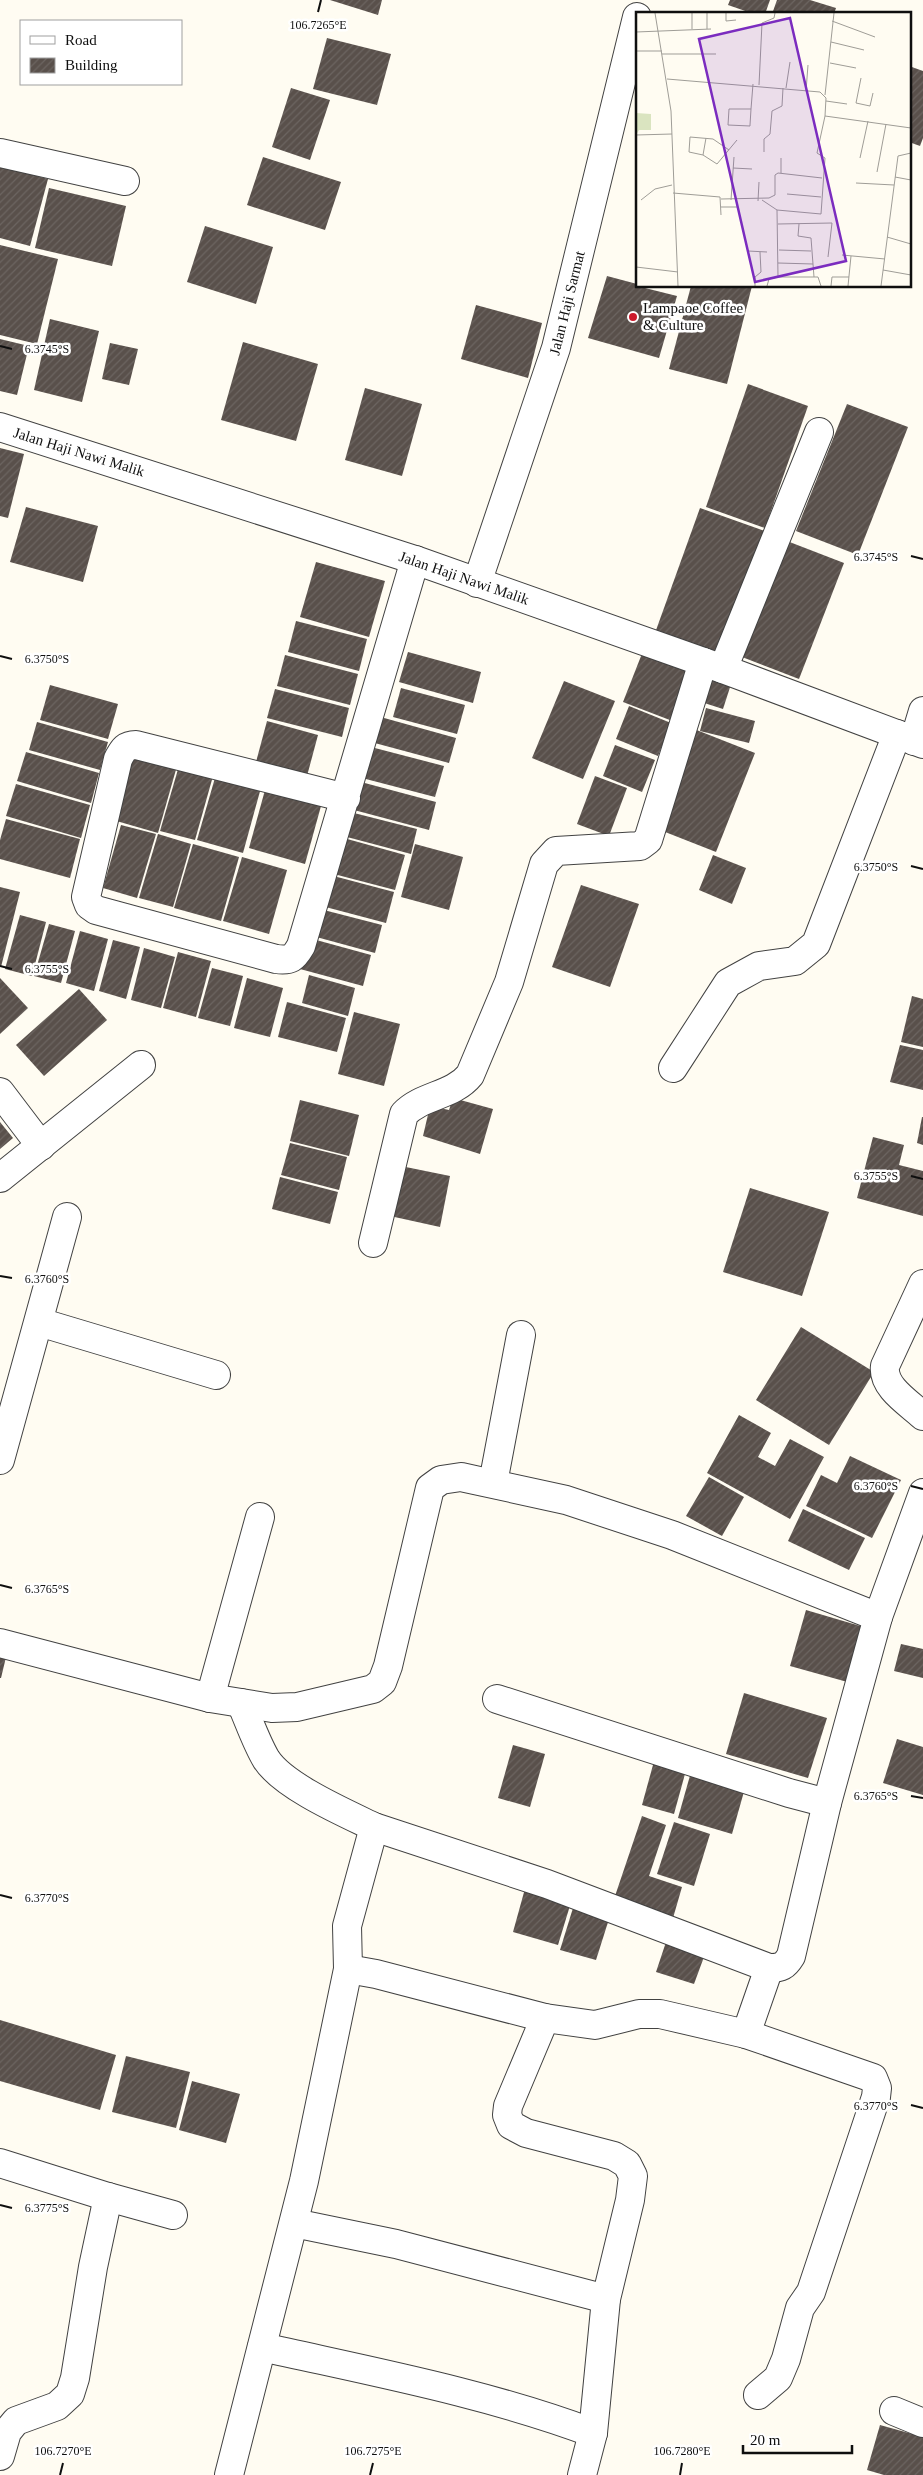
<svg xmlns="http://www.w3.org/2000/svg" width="923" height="2475" font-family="Georgia,serif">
<defs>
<pattern id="building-hatch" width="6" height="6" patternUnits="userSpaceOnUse" patternTransform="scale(1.25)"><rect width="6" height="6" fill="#59504b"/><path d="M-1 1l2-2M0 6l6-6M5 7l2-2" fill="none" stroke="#6c6561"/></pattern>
</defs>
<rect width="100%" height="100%" fill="#fffcf2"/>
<g fill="url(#building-hatch)">
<path d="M 330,0 L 382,0 L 378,15 Z"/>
<path d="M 730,0 L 770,0 L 765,14 L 754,14 L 728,5 Z"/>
<path d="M 777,0 L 810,0 L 836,8 L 834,14 L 772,14 Z"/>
<path d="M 327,38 L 391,54 L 377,105 L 313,89 Z"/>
<path d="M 909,66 L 923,71 L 923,138 L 920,146 L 909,142 Z"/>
<path d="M 291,88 L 330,100 L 310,160 L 272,147 Z"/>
<path d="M 263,157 L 341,182 L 325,230 L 247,205 Z"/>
<path d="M 0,166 L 48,179 L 30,246 L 0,238 Z"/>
<path d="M 49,188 L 126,206 L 112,266 L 35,248 Z"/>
<path d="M 205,226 L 273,247 L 256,304 L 187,282 Z"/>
<path d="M 0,245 L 58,259 L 37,344 L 0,335 Z"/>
<path d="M 607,276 L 637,284 L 637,286 L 677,296 L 659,358 L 588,338 Z"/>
<path d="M 691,286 L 752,286 L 727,384 L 669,369 Z"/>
<path d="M 476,305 L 542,323 L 528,378 L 461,359 Z"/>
<path d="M 50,319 L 99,331 L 82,402 L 34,390 Z"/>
<path d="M 0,339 L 29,346 L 17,395 L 0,391 Z"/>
<path d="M 243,342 L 318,364 L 296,441 L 221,420 Z"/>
<path d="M 110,343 L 138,349 L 129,385 L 102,379 Z"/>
<path d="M 748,384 L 808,406 L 765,528 L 706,507 Z"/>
<path d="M 365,388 L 422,404 L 402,476 L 345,460 Z"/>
<path d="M 847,404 L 908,427 L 858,555 L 796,531 Z"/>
<path d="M 0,448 L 24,454 L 8,518 L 0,516 Z"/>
<path d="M 26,507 L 98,526 L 83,582 L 10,562 Z"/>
<path d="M 700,508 L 765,531 L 720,656 L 655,633 Z"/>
<path d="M 787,541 L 844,563 L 799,679 L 742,657 Z"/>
<path d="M 316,562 L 385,581 L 369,637 L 300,617 Z"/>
<path d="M 296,621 L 367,639 L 359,671 L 288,652 Z"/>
<path d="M 643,651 L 695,671 L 675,722 L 623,702 Z"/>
<path d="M 408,652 L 481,672 L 473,703 L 399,682 Z"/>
<path d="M 285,655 L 358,674 L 350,705 L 277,686 Z"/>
<path d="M 707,669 L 733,678 L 723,709 L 698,701 Z"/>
<path d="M 564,681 L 615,701 L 583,779 L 532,758 Z"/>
<path d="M 50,685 L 118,704 L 108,739 L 40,720 Z"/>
<path d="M 401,688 L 465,705 L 457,734 L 393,717 Z"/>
<path d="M 275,689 L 349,708 L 342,737 L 267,718 Z"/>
<path d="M 629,706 L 671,723 L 658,756 L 616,739 Z"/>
<path d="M 706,708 L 755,721 L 749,743 L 700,731 Z"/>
<path d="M 377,716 L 456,738 L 449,763 L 371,742 Z"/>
<path d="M 267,721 L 318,735 L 307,776 L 256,762 Z"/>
<path d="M 37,722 L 108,742 L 100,770 L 29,750 Z"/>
<path d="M 694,729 L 755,753 L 716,852 L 655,828 Z"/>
<path d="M 615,745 L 655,760 L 642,792 L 603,776 Z"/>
<path d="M 134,746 L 179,759 L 158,833 L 113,820 Z"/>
<path d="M 371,747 L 444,766 L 435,797 L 362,778 Z"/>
<path d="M 26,752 L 99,773 L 91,803 L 17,781 Z"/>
<path d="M 181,759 L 215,769 L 195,840 L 160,831 Z"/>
<path d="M 217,771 L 262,784 L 243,853 L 197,840 Z"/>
<path d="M 595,776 L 627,788 L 609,836 L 577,824 Z"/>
<path d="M 361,782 L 436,802 L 429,830 L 354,810 Z"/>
<path d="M 16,784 L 90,805 L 81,838 L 6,816 Z"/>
<path d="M 265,790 L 321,806 L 305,864 L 249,848 Z"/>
<path d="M 354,813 L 417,829 L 411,854 L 347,837 Z"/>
<path d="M 6,819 L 80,839 L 70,878 L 0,859 L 0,840 Z"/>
<path d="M 121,825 L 156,834 L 137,898 L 103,888 Z"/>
<path d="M 158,834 L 191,844 L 173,907 L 139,898 Z"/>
<path d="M 340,837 L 405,855 L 395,890 L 330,873 Z"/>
<path d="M 193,844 L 239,857 L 221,921 L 174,908 Z"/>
<path d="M 415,844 L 463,857 L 449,910 L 401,897 Z"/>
<path d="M 713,855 L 746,868 L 732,904 L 699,890 Z"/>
<path d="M 242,857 L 287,870 L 269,934 L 223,921 Z"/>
<path d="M 326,874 L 394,892 L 386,923 L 318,905 Z"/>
<path d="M 581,885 L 639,904 L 610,987 L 552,967 Z"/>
<path d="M 0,887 L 20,892 L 1,967 L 0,967 Z"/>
<path d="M 316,908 L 382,925 L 375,953 L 309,935 Z"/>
<path d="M 20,915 L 46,922 L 32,976 L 5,969 Z"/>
<path d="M 49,924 L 75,931 L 61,983 L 34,976 Z"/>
<path d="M 80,931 L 108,939 L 94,991 L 66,983 Z"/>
<path d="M 309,938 L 371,955 L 363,986 L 300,969 Z"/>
<path d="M 113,940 L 140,947 L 126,999 L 99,991 Z"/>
<path d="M 144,948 L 175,957 L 161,1008 L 131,1000 Z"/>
<path d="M 178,952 L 211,961 L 196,1017 L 163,1008 Z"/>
<path d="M 212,968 L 243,976 L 230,1026 L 198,1018 Z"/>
<path d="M 309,975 L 355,988 L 348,1016 L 302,1003 Z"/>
<path d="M 0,978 L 28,1008 L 0,1034 Z"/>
<path d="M 247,978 L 283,988 L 270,1037 L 234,1028 Z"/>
<path d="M 79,989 L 107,1020 L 44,1076 L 16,1045 Z"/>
<path d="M 912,996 L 923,999 L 923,1047 L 901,1042 Z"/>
<path d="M 287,1002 L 346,1018 L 337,1052 L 278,1037 Z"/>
<path d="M 354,1012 L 400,1024 L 384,1086 L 338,1074 Z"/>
<path d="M 900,1045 L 923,1050 L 923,1090 L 890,1082 Z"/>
<path d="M 453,1098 L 493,1109 L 480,1154 L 423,1136 L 430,1106 L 449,1110 Z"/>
<path d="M 300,1100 L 359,1115 L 349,1156 L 290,1141 Z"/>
<path d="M 922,1117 L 923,1117 L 923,1145 L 917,1143 Z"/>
<path d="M 0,1122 L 13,1138 L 0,1149 Z"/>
<path d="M 873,1137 L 904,1145 L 899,1165 L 923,1171 L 923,1216 L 857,1198 Z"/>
<path d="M 290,1143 L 347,1157 L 339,1190 L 281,1175 Z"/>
<path d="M 391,1164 L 450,1176 L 440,1227 L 381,1214 Z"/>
<path d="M 280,1177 L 338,1192 L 330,1224 L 272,1209 Z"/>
<path d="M 750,1188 L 829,1212 L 802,1296 L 723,1272 Z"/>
<path d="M 801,1327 L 874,1372 L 829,1445 L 756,1400 Z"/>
<path d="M 739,1415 L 771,1433 L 758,1457 L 775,1466 L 790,1439 L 824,1457 L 790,1519 L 707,1473 Z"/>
<path d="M 850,1456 L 901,1480 L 872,1538 L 806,1506 L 821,1475 L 837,1483 Z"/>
<path d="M 709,1477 L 744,1497 L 722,1536 L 686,1516 Z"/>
<path d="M 803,1509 L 865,1538 L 849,1570 L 788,1541 Z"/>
<path d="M 806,1610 L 867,1628 L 851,1683 L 790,1666 Z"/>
<path d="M 901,1644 L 923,1649 L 923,1678 L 894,1671 Z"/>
<path d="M 0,1651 L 7,1653 L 1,1678 L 0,1678 Z"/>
<path d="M 744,1693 L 827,1718 L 808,1778 L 726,1754 Z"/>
<path d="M 897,1739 L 923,1747 L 923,1795 L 883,1783 Z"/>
<path d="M 513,1745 L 545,1754 L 530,1807 L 498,1798 Z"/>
<path d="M 656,1754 L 688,1763 L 674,1814 L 642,1805 Z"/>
<path d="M 691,1772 L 745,1788 L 732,1834 L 678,1818 Z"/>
<path d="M 642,1816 L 666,1825 L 649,1876 L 682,1887 L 673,1918 L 614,1899 Z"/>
<path d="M 674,1822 L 710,1834 L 694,1886 L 657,1874 Z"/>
<path d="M 526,1885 L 572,1899 L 558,1945 L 513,1932 Z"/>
<path d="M 573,1908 L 609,1919 L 596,1960 L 560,1950 Z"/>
<path d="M 669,1933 L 708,1946 L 694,1984 L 656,1972 Z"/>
<path d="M 0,2020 L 116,2055 L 100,2110 L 0,2081 Z"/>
<path d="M 126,2056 L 190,2072 L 176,2128 L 112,2112 Z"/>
<path d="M 192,2081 L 240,2094 L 226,2143 L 179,2130 Z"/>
<path d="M 880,2425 L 923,2437 L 923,2475 L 884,2475 L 867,2470 Z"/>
</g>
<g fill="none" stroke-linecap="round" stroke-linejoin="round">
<g stroke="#424242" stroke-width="30">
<g id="minor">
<path d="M 0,153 L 125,181"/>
<path d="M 0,427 L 415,560 L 723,669 L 923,744"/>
<path d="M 477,583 L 556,348 L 637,17"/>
<path d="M 723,669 L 819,432"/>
<path d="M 914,741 L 923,711"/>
<path d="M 346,798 L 136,745 C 125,745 123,750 118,759 L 86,897 L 89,905 L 96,910 L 276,959 C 291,961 294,958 301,946 L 415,560"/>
<path d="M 673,1068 L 728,983 L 759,966 L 795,961 L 816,944 L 897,734"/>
<path d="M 0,1092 L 41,1146"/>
<path d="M 0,1178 L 141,1065"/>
<path d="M 373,1243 L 404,1114 C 422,1095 453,1096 470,1075 L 509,982 L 544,864 L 556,851 L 640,846 L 648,840 L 703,662"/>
<path d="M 923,1284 L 885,1366 C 882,1387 909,1403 923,1416"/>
<path d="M 39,1322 L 216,1375"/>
<path d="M 0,1460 L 67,1217"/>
<path d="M 493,1483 L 521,1335"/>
<path d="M 0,1643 L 210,1698 L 272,1708 L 297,1707 L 373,1689 L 382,1682 L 388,1666 L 430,1488 L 441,1480 L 461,1477 L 566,1500 L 672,1535 L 878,1617"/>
<path d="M 210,1698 L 260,1517"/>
<path d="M 497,1699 L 789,1793 L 827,1803"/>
<path d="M 374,1827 L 547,1884 L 769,1968 C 781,1968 785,1966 791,1956 L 827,1803 L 878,1617 L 923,1493"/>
<path d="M 348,1969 L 376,1974 L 545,2018 L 595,2025 L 639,2014 L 660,2014 L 746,2034 L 873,2078 L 877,2088 L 876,2097 L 811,2292 L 800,2308 L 786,2359 L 778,2378 L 758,2395"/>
<path d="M 545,2018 L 508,2106 L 507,2115 L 511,2125 L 526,2133 L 614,2156 L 627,2164 L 633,2176 L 630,2200 L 606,2299 L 593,2433 L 582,2475"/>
<path d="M 746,2034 L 769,1968"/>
<path d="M 0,2163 L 108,2197 L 173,2215"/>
<path d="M 294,2223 L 396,2244 L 606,2299"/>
<path d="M 262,2347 C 373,2372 486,2393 593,2433"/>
<path d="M 894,2411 L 923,2423"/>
<path d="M 0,2456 L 7,2432 L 16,2421 L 57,2406 L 70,2394 L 75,2378 L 93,2267 L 108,2197"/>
<path d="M 229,2475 L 304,2181 L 348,1969 L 347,1926 L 374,1827 C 345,1813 283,1786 266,1759 C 256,1742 249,1721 241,1703"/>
</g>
</g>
<use href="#minor" stroke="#fff" stroke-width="28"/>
</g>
<path fill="none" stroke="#0f0f0f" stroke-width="2" d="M 318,12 L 321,0M 0,346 L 12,349M 911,556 L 923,559M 0,656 L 12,659M 911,866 L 923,869M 0,966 L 12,969M 911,1176 L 923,1179M 0,1276 L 12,1278M 911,1486 L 923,1489M 0,1585 L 12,1588M 911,1796 L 923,1798M 0,1895 L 12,1898M 911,2105 L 923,2108M 0,2205 L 12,2208M 60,2475 L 63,2463M 370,2475 L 373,2463M 680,2475 L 682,2463"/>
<circle fill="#cd1a2c" stroke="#fff" stroke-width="2" cx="633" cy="317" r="5"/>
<g text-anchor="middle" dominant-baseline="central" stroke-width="5" stroke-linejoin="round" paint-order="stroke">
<g font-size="15" fill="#0f0f0f" stroke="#fff">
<text transform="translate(567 303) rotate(-76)">Jalan Haji Sarmat</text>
<text transform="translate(79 452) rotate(17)">Jalan Haji Nawi Malik</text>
<text transform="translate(464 578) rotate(19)">Jalan Haji Nawi Malik</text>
</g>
<g font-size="15" fill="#0f0f0f" stroke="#fff" text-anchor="start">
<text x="643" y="308">Lampaoe Coffee<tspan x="643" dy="17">&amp; Culture</tspan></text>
</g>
</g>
<g transform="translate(636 12)">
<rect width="275" height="275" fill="#fffcf2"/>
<path d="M 0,101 L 15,102 L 15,118 L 3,118 L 0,123 Z" fill="#dae4c0"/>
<path fill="none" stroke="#9f9d97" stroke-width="1" d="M 19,1 L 35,99 L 42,274M 71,1 L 71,17M 90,1 L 90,9 L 100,8M 196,9 L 239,25M 56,17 L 56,1M 0,20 L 75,17M 195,30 L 228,38M 0,39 L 26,39M 26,42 L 80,42M 194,51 L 220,56M 225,66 L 220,91 L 234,94 L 237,81M 31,67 L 184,80 L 190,86 L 189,104 L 275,116M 123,73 L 126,11 L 138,6 L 139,1M 150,76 L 154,50M 170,79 L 172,53M 189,83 L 198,1M 190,89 L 211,92M 115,97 L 93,97 L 92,113 L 114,114 L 114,113 L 115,97 L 117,72M 0,123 L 36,122M 70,126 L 67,143 L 81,152 L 101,128M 128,140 L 128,127 L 134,122 L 136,99 L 146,94 L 147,76M 67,143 L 53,140 L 54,125 L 77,127 L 93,138M 145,146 L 145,161M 224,146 L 232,109M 97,156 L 116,157M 241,160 L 250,112M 259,165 L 275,168M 220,171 L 258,173M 37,181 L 84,185 L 85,203M 151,182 L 185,185M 85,187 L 133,186 L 139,183 L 139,163 L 142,161 L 186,166M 5,188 L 19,177 L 36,173M 95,188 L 98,145M 126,188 L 141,198 L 142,265M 122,189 L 123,170M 85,195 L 101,195M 141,198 L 185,202 L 189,146 L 181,141 L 189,104M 142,212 L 196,211 L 192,245M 163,212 L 162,224 L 175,226 L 178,265M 251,225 L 275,232M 143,238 L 175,239M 112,239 L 131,240M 206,243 L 249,247M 142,251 L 177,252M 0,255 L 42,260M 247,258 L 275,263M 119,274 L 119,265 L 125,260 L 124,240M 131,274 L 133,267 L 142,265 L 182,265 L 185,274M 195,274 L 196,265 L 213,265M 212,274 L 215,244M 245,274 L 262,144 L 275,141"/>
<path fill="#7b2cbf" fill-opacity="0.15" stroke="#7b2cbf" stroke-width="2.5" d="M 154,6 L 210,249 L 119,270 L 63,27 Z"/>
<rect width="275" height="275" fill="none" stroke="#0f0f0f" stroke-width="2.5"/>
</g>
<g font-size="12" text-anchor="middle" fill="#0f0f0f" stroke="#fff" stroke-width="5" stroke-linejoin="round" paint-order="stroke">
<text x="318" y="29">106.7265°E</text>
<text x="47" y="353">6.3745°S</text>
<text x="876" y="561">6.3745°S</text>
<text x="47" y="663">6.3750°S</text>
<text x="876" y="871">6.3750°S</text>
<text x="47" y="973">6.3755°S</text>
<text x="876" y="1180">6.3755°S</text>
<text x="47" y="1283">6.3760°S</text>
<text x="876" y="1490">6.3760°S</text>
<text x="47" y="1593">6.3765°S</text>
<text x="876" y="1800">6.3765°S</text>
<text x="47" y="1902">6.3770°S</text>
<text x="876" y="2110">6.3770°S</text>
<text x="47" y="2212">6.3775°S</text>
<text x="63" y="2455">106.7270°E</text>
<text x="373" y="2455">106.7275°E</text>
<text x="682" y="2455">106.7280°E</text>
</g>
<rect x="20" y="20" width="162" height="65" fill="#ffffff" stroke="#9f9f9f"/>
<rect x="30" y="36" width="25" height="8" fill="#ffffff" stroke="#9f9f9f"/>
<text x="65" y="45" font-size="15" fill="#0f0f0f">Road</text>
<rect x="30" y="58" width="25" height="15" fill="url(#building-hatch)" stroke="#9f9f9f"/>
<text x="65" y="70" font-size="15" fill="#0f0f0f">Building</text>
<path d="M743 2445v8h109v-8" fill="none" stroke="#0f0f0f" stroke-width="2.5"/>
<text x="750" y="2445" font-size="15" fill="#0f0f0f" stroke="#ffffff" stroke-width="4" paint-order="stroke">20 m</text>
</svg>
